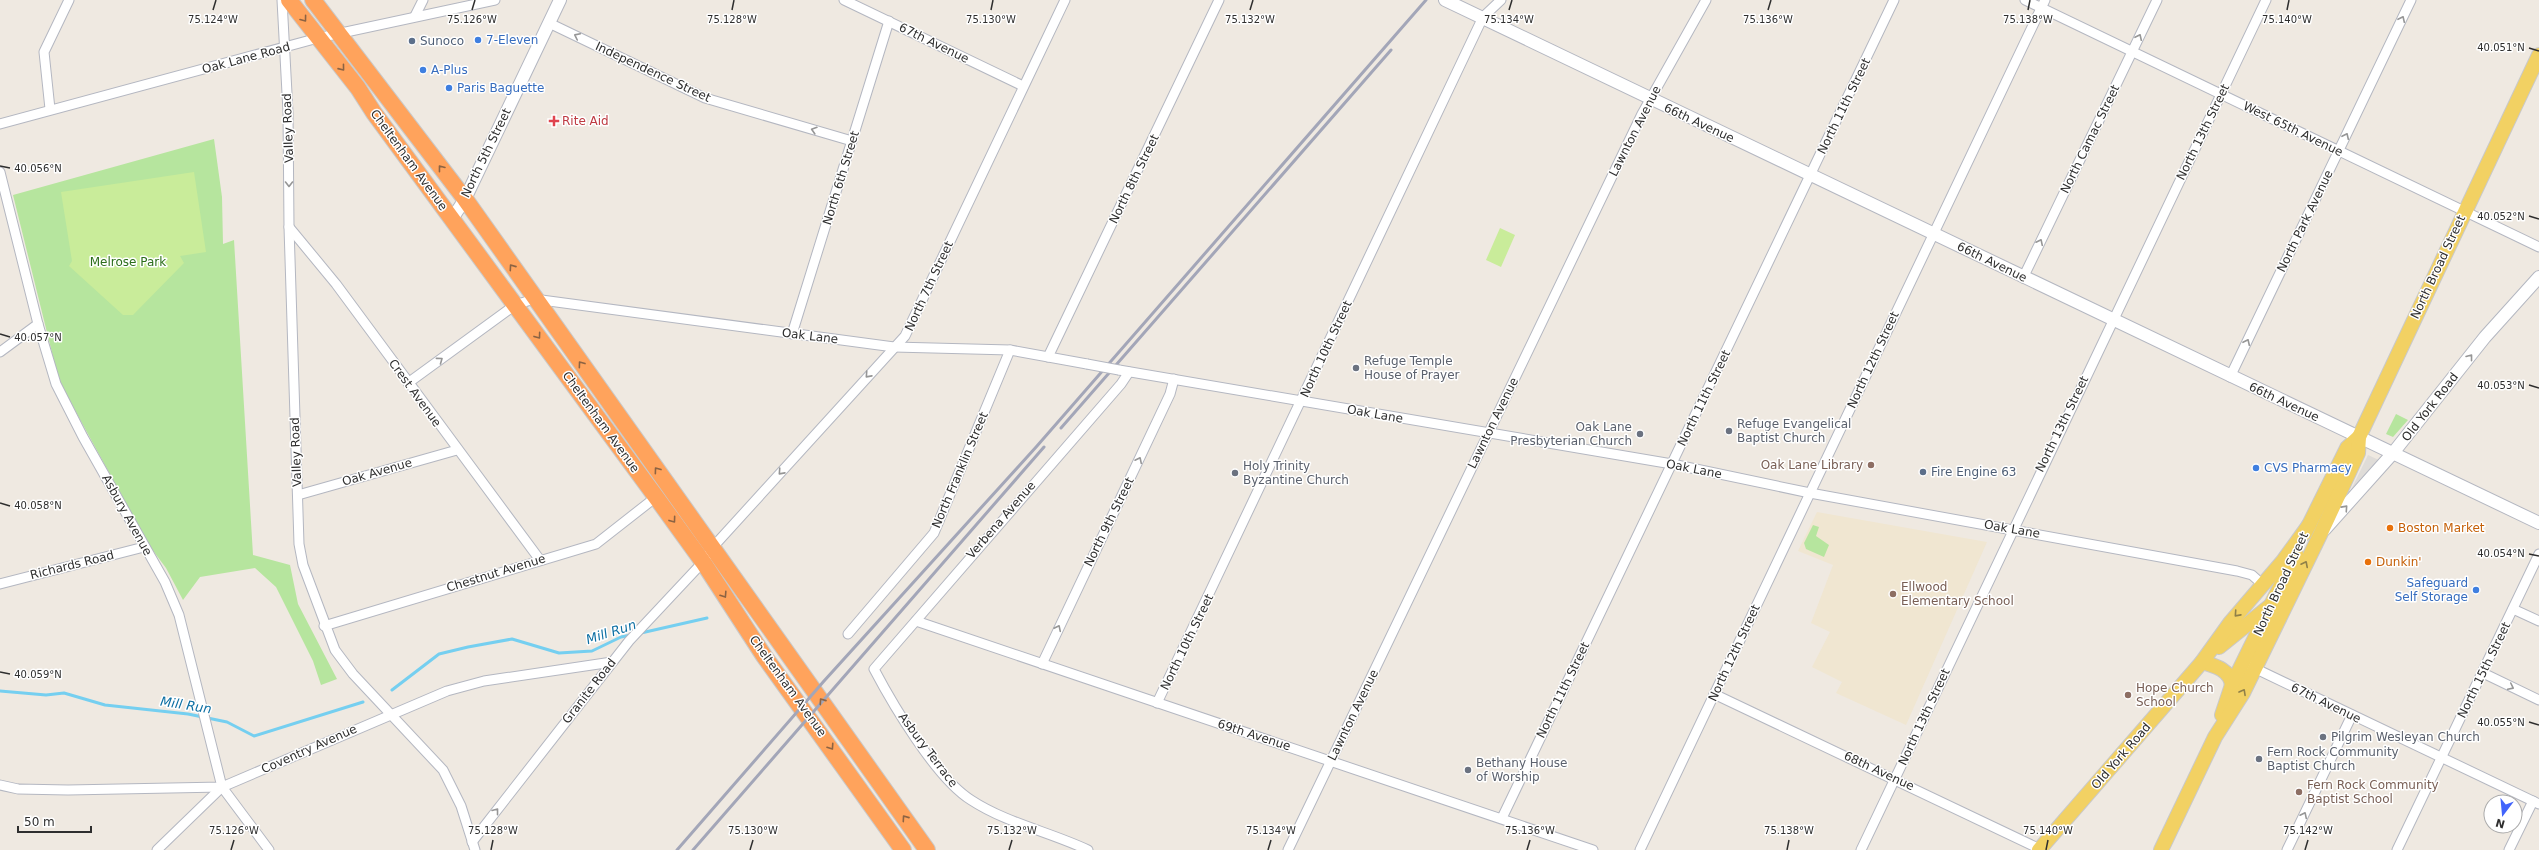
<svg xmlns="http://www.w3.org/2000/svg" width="2539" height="850" font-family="'DejaVu Sans',sans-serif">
<rect width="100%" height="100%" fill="#efe9e1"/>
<path fill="#f0e6d1" d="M 1817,512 L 1987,542 L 1906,725 L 1836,693 L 1842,682 L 1812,667 L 1830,632 L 1811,623 L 1833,565 L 1798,551 Z"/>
<g fill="#b6e59e">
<path d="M 214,139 L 222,197 L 223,244 L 234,240 L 253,555 L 290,565 L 298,604 L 337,679 L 321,685 L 313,661 L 276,587 L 255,568 L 200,577 L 183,600 L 166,568 L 148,544 L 59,381 L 13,195 Z"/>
<path d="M 2396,414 L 2408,420 L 2393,437 L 2386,434 Z"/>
<path d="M 1813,525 L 1819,527 L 1816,536 L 1829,545 L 1824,557 L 1806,549 L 1804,543 Z"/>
</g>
<g fill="#c9ec9a">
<path d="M 194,172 L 206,252 L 180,256 L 184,263 L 133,315 L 123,315 L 69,266 L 72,261 L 61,192 Z"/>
<path d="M 1500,228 L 1515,235 L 1501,267 L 1486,260 Z"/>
</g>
<path fill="#dfdcd8" d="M 2368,455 L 2381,461 L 2349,494 Z"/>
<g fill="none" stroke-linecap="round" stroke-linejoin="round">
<g stroke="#75cff0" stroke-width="3">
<path d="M 641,633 L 707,618"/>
<path d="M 392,690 L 439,654 L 468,647 L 512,639 L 559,653 L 592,651 L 621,637 L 631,635"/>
<path d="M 0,691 L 46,695 L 64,693 L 105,705 L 188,714 L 227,722 L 254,736 L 363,702"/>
</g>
<g stroke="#b4b7c1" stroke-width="11">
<g id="street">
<path d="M 282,0 L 288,112 L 289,227 L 299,544 L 303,565 L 335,650 L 353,674 L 443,770 L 461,806 L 475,850"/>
<path d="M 844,0 L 1023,86"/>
<path d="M 2025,0 L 2539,247"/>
<path d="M 415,16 L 423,0"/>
<path d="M 549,23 L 705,98 L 852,141"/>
<path d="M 50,109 L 44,52 L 69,0"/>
<path d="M 0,124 L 318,38 L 495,0"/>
<path d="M 0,172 L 38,324 L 56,384 L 83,437 L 165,582 L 179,615 L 222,787 L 269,850"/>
<path d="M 289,227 L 336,284 L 540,560"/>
<path d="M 2023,278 L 2157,0"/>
<path d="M 792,334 L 889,21"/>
<path d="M 0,352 L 38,324"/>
<path d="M 1048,357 L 1219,0"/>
<path d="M 1119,370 L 1672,464 L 1810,493 L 2237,571 L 2252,575 L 2263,585"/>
<path d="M 2230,377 L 2411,0"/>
<path d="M 408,383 L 515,305 L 534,299 L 894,347 L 1010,350 L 1087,364"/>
<path d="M 298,495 L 457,450"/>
<path d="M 0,584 L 144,547"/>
<path d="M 2513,609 L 2539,621"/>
<path d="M 916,621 L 1593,850"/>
<path d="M 324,626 L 596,544 L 656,497"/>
<path d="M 848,634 L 934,533 L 1010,350"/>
<path d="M 1042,664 L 1170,394 L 1174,379"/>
<path d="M 2250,666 L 2539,804"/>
<path d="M 2483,673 L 2539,700"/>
<path d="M 1714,694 L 2042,850"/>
<path d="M 1157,703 L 1483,17 L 1501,0"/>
<path d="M 0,785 L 18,789 L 68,790 L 222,787 L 447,691 L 484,681 L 612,662"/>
<path d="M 1502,818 L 1894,0"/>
<path d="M 472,842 L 629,641 L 703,562 L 713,547 L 905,336 L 1065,0"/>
<path d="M 157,850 L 222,787"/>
<path d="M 1088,850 C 1050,832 1006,823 971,800 C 936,778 893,705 874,669 L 1121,384 L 1129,372"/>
<path d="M 1288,850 L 1642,114 L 1706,0"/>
<path d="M 1640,850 L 2045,0"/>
<path d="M 1861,850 L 2266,0"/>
<path d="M 2287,850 L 2352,715"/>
<path d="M 2397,850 L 2539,554"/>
<path d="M 2509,850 L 2533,801"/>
</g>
</g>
<g stroke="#b4b7c1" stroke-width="14">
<g id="secondary">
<path d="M 1445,0 L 2539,523"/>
<path d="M 452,219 L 465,199 L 560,0"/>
<path d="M 2325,529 L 2393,453 L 2485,337 L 2539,277"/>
</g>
</g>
<g stroke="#c9c9c9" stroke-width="16">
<g id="primary">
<path d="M 2305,533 L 2347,448 L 2359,437"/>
<path d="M 2219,647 L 2270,606"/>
<path d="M 2202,662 C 2216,666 2230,670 2232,685"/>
<path d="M 2222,715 L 2232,685 L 2296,554"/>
<path d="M 2039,850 L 2202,662 L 2230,623 L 2283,561 L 2309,525"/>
<path d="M 2161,850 L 2215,737 L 2243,693 L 2319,537 L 2358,453 L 2359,437 L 2539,55"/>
</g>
</g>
<g stroke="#c9c9c9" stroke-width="18">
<g id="highway">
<path d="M 289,0 L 358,88 L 374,113 L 656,497 L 703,562 L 764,656 L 903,850"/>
<path d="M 313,0 L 465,199 L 927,850"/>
</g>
</g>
<use href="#street" stroke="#fff" stroke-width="9"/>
<use href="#secondary" stroke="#fff" stroke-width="12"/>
<use href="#primary" stroke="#f2d163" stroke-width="14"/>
<use href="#highway" stroke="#ffa35c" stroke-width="16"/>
<g stroke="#a3a6b8" stroke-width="3">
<path d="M 1061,428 L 1391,50"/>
<path d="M 677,850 L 824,681 L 1037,446 L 1426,0"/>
<path d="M 693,850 L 1044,447"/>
</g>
<g stroke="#b4b7c1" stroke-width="11" stroke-linecap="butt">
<path id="street-bridge" d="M 1087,364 L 1119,370"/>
</g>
<use href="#street-bridge" stroke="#fff" stroke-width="9"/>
</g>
<defs><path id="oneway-chevron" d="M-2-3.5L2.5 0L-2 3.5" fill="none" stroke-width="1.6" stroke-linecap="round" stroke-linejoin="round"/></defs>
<g stroke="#8c6343">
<use href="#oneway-chevron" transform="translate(304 19) rotate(53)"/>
<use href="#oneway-chevron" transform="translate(342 68) rotate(51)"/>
<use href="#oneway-chevron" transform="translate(441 168) rotate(-128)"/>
<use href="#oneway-chevron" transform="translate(512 267) rotate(-125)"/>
<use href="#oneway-chevron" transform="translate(538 336) rotate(54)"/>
<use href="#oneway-chevron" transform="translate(581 364) rotate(-126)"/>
<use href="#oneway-chevron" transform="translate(657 470) rotate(-126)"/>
<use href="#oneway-chevron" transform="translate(673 520) rotate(54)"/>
<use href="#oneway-chevron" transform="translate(724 595) rotate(57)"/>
<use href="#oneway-chevron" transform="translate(822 701) rotate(-125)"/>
<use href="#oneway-chevron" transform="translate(831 747) rotate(56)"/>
<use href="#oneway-chevron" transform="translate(905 818) rotate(-125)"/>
</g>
<g stroke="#969696">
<use href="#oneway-chevron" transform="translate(2402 19) rotate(-65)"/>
<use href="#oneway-chevron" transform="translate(577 36) rotate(-154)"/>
<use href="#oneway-chevron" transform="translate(2139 37) rotate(-65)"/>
<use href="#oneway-chevron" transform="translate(814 130) rotate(-163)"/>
<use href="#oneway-chevron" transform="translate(2346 136) rotate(-65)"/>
<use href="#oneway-chevron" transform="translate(289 184) rotate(90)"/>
<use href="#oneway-chevron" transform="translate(2040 242) rotate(-64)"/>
<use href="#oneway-chevron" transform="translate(2247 342) rotate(-65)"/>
<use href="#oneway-chevron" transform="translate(2470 357) rotate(-52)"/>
<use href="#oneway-chevron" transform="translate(440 360) rotate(-36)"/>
<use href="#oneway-chevron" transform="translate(868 375) rotate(132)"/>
<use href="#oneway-chevron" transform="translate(1139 460) rotate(-64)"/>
<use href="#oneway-chevron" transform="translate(781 472) rotate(132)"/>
<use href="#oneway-chevron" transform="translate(2345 508) rotate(-48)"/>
<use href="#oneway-chevron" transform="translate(1058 628) rotate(-64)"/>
<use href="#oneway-chevron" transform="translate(2511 687) rotate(26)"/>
<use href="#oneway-chevron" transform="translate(496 811) rotate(-52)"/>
<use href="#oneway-chevron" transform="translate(2304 815) rotate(-64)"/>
</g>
<g stroke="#908048">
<use href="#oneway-chevron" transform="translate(2305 564) rotate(-63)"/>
<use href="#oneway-chevron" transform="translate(2237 614) rotate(132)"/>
<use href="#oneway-chevron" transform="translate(2243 692) rotate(-61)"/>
</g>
<path fill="none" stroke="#2e2e2e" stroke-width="1.5" d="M 213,10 L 216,0M 472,10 L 475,0M 732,10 L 734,0M 991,10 L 993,0M 1250,10 L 1253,0M 1509,10 L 1512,0M 1768,10 L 1771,0M 2028,10 L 2030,0M 2287,10 L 2289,0M 2529,48 L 2539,51M 0,166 L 10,168M 2529,216 L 2539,219M 0,334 L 10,337M 2529,385 L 2539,388M 0,503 L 10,506M 2529,554 L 2539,556M 0,672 L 10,674M 2529,722 L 2539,725M 231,850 L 234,840M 491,850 L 493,840M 750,850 L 753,840M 1009,850 L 1012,840M 1268,850 L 1271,840M 1527,850 L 1530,840M 1787,850 L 1789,840M 2046,850 L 2048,840M 2305,850 L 2308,840"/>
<g fill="#3f7fe0" stroke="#fff" stroke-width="1.5">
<circle cx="478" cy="40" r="4"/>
<circle cx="423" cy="70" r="4"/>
<circle cx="449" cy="88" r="4"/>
<circle cx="2256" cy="468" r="4"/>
<circle cx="2476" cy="590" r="4"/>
</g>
<g fill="#5c6f8a" stroke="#fff" stroke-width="1.5">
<circle cx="412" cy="41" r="4"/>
<circle cx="1923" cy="472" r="4"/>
</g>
<path fill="#e0444e" stroke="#fff" stroke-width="1.5" d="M552 115h4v4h4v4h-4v4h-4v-4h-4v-4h4z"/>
<g fill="#6b7280" stroke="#fff" stroke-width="1.5">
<circle cx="1356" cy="368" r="4"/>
<circle cx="1729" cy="431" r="4"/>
<circle cx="1640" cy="434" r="4"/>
<circle cx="1235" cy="473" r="4"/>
<circle cx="2323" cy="737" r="4"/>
<circle cx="2259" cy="759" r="4"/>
<circle cx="1468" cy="770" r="4"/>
</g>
<g fill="#8d6e63" stroke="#fff" stroke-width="1.5">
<circle cx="1871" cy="465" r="4"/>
<circle cx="1893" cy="594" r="4"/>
<circle cx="2128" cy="695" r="4"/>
<circle cx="2299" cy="792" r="4"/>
</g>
<g fill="#e8710a" stroke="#fff" stroke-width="1.5">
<circle cx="2390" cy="528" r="4"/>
<circle cx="2368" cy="562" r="4"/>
</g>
<g text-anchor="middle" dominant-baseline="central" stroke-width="3" stroke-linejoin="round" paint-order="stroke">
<g font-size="12" fill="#366cbe" stroke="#fff" text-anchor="start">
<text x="486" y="40">7-Eleven</text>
<text x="431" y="70">A-Plus</text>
<text x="457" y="88">Paris Baguette</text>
<text x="2264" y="468">CVS Pharmacy</text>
<text x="2468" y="583" text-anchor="end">Safeguard<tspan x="2468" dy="14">Self Storage</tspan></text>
</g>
<g font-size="12" fill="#4e5e75" stroke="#fff" text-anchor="start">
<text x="420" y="41">Sunoco</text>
<text x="1931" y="472">Fire Engine 63</text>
</g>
<g font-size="12" fill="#2e2e2e" stroke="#fff">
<text transform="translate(934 43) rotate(26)">67th Avenue</text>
<text transform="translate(246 58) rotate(-15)">Oak Lane Road</text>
<text transform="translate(653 72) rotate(25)">Independence Street</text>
<text transform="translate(1844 106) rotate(-64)">North 11th Street</text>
<text transform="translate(1699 123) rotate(25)">66th Avenue</text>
<text transform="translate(288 128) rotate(-92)">Valley Road</text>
<text transform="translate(2293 129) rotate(26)">West 65th Avenue</text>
<text transform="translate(1635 131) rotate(-63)">Lawnton Avenue</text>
<text transform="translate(2203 132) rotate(-64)">North 13th Street</text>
<text transform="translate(2090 139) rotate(-64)">North Camac Street</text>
<text transform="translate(486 153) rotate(-64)">North 5th Street</text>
<text transform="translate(409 160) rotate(54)">Cheltenham Avenue</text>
<text transform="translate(841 178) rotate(-73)">North 6th Street</text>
<text transform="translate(1134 179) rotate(-64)">North 8th Street</text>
<text transform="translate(2305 221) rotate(-64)">North Park Avenue</text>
<text transform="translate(1992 262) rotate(26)">66th Avenue</text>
<text transform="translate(2438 267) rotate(-65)">North Broad Street</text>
<text transform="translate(929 286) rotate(-65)">North 7th Street</text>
<text transform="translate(810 336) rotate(7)">Oak Lane</text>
<text transform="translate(1326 349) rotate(-65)">North 10th Street</text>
<text transform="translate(1873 360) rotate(-65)">North 12th Street</text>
<text transform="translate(415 393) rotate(54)">Crest Avenue</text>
<text transform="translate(1704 398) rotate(-64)">North 11th Street</text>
<text transform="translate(2284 402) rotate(25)">66th Avenue</text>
<text transform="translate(2430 407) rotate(-52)">Old York Road</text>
<text transform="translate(1375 414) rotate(10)">Oak Lane</text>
<text transform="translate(601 422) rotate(54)">Cheltenham Avenue</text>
<text transform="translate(1493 423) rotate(-64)">Lawnton Avenue</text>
<text transform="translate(2062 424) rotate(-64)">North 13th Street</text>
<text transform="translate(296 452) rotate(-92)">Valley Road</text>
<text transform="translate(1694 469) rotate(11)">Oak Lane</text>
<text transform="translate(960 470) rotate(-67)">North Franklin Street</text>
<text transform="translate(377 472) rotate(-16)">Oak Avenue</text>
<text transform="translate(127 515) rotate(61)">Asbury Avenue</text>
<text transform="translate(1001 520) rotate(-49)">Verbena Avenue</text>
<text transform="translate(1109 522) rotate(-64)">North 9th Street</text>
<text transform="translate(2012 529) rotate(10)">Oak Lane</text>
<text transform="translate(72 565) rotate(-14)">Richards Road</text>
<text transform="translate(496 573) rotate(-17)">Chestnut Avenue</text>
<text transform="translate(2281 584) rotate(-65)">North Broad Street</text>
<text transform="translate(1187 642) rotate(-64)">North 10th Street</text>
<text transform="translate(1734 653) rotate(-65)">North 12th Street</text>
<text transform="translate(2484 670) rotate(-64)">North 15th Street</text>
<text transform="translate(788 686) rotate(54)">Cheltenham Avenue</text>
<text transform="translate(1563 690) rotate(-64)">North 11th Street</text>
<text transform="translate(589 691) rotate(-52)">Granite Road</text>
<text transform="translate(2326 703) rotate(26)">67th Avenue</text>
<text transform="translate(1353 715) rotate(-64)">Lawnton Avenue</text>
<text transform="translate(1924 717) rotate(-65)">North 13th Street</text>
<text transform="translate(1254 735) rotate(18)">69th Avenue</text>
<text transform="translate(309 749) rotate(-24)">Coventry Avenue</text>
<text transform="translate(928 750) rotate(53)">Asbury Terrace</text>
<text transform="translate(2121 756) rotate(-49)">Old York Road</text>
<text transform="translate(1879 771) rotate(25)">68th Avenue</text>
</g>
<g font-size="12" fill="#be3a42" stroke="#fff" text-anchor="start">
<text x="562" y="121">Rite Aid</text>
</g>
<g font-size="12" fill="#2c6e1b" stroke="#fff">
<text x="128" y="262">Melrose Park</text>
</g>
<g font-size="12" fill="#5b616d" stroke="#fff" text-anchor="start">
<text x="1364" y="361">Refuge Temple<tspan x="1364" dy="14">House of Prayer</tspan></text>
<text x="1737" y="424">Refuge Evangelical<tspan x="1737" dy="14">Baptist Church</tspan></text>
<text x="1632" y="427" text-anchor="end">Oak Lane<tspan x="1632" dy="14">Presbyterian Church</tspan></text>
<text x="1243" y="466">Holy Trinity<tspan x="1243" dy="14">Byzantine Church</tspan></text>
<text x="2331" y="737">Pilgrim Wesleyan Church</text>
<text x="2267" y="752">Fern Rock Community<tspan x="2267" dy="14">Baptist Church</tspan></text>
<text x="1476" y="763">Bethany House<tspan x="1476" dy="14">of Worship</tspan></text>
</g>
<g font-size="12" fill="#785e54" stroke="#fff" text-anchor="start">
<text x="1863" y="465" text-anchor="end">Oak Lane Library</text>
<text x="1901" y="587">Ellwood<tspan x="1901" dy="14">Elementary School</tspan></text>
<text x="2136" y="688">Hope Church<tspan x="2136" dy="14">School</tspan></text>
<text x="2307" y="785">Fern Rock Community<tspan x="2307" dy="14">Baptist School</tspan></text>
</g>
<g font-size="12" fill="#c56008" stroke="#fff" text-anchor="start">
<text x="2398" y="528">Boston Market</text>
<text x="2376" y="562">Dunkin'</text>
</g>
<g font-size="13" font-style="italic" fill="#0d6fa3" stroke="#fff">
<text transform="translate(611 632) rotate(-18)">Mill Run</text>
<text transform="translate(186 705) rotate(9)">Mill Run</text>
</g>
</g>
<g font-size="10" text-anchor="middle" fill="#2e2e2e" stroke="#fff" stroke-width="3" stroke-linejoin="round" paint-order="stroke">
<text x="213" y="23">75.124°W</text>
<text x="472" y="23">75.126°W</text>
<text x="732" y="23">75.128°W</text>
<text x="991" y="23">75.130°W</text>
<text x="1250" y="23">75.132°W</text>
<text x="1509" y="23">75.134°W</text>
<text x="1768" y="23">75.136°W</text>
<text x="2028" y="23">75.138°W</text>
<text x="2287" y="23">75.140°W</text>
<text x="2501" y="51">40.051°N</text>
<text x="38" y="172">40.056°N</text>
<text x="2501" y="220">40.052°N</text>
<text x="38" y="341">40.057°N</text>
<text x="2501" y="389">40.053°N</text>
<text x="38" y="509">40.058°N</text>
<text x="2501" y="557">40.054°N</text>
<text x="38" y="678">40.059°N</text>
<text x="2501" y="726">40.055°N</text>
<text x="234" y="834">75.126°W</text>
<text x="493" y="834">75.128°W</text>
<text x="753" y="834">75.130°W</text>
<text x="1012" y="834">75.132°W</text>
<text x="1271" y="834">75.134°W</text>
<text x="1530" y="834">75.136°W</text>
<text x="1789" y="834">75.138°W</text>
<text x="2048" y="834">75.140°W</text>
<text x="2308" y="834">75.142°W</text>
</g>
<g transform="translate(2503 814) rotate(196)"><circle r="19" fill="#ffffff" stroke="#ababab"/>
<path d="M0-3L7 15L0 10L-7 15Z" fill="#4264fb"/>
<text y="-6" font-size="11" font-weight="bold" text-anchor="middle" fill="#2e2e2e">N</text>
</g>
<path d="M18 826v6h73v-6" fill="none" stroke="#2e2e2e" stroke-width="2"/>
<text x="24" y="826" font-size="12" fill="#2e2e2e" stroke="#ffffff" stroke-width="3" paint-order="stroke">50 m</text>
</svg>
